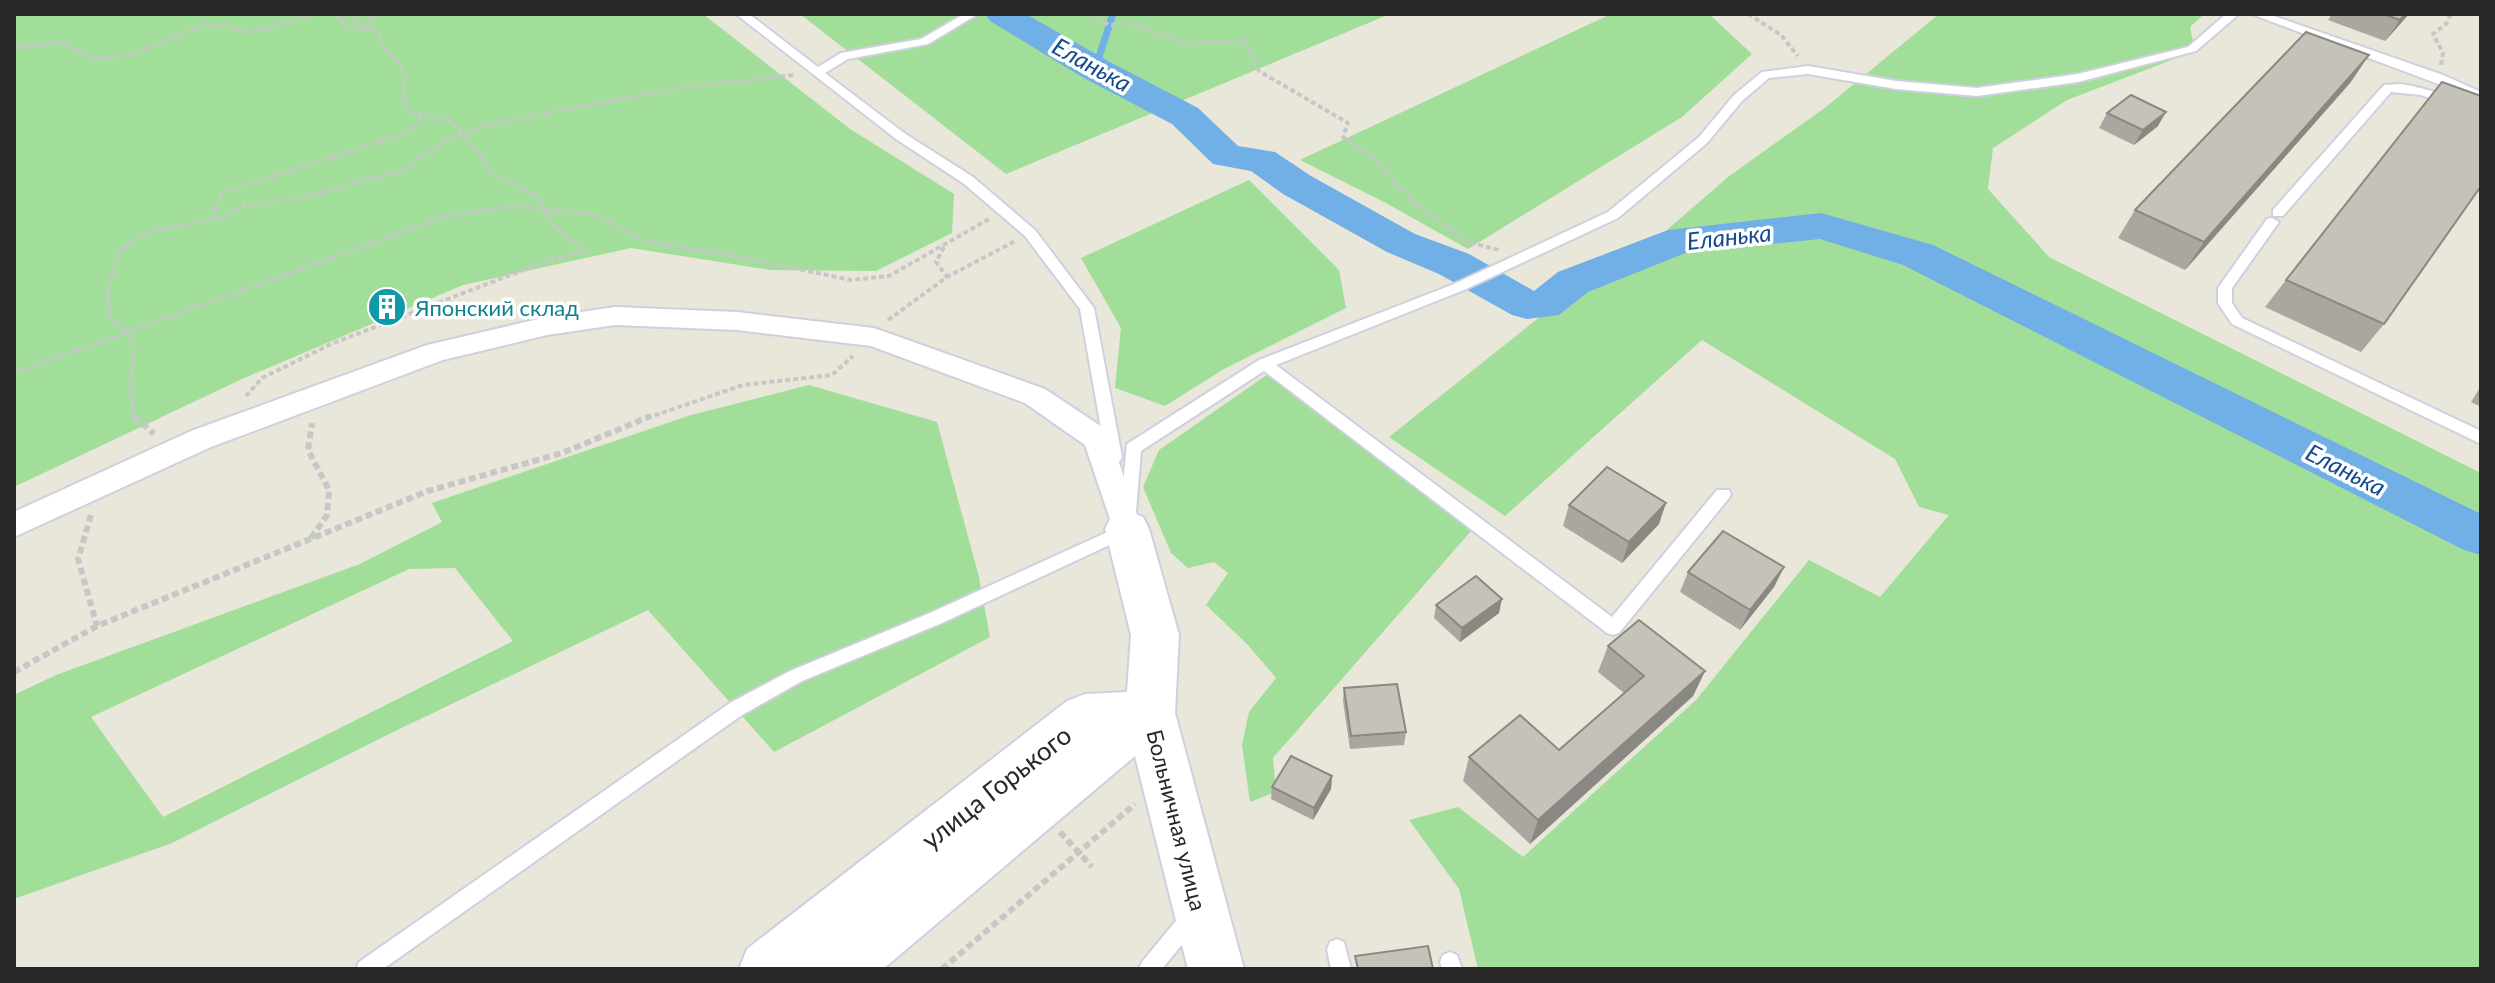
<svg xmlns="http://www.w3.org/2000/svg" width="2495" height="983" font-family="Lato,sans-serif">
<rect width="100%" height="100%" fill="#e9e6da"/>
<g fill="#a1de99" fill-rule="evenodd">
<path d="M 14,14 L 703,14 L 850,129 L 954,194 L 952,233 L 876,271 L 771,270 L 631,248 L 463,285 L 242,379 L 14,487 Z"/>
<path d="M 800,14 L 1390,14 L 1006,174 Z"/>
<path d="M 1611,14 L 1709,14 L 1752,54 L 1682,117 L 1468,249 L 1384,202 L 1300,160 Z"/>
<path d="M 1939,14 L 2204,14 L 2190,27 L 2195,51 L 2067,100 L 1993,148 L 1988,189 L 2049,257 L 2481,473 L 2481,969 L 1478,969 L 1459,889 L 1409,820 L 1458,807 L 1523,857 L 1696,700 L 1809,560 L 1880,597 L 1949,515 L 1919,507 L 1895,459 L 1702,340 L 1505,516 L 1389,437 L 1541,316 L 1622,269 L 1728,177 L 1826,107 Z"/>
<path d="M 1249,180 L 1339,270 L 1346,308 L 1224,369 L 1165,406 L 1115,388 L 1121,328 L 1081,258 Z"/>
<path d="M 1268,374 L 1471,531 L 1273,758 L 1276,792 L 1250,802 L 1242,745 L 1249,712 L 1276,678 L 1248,645 L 1206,605 L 1228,573 L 1214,562 L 1188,568 L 1171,553 L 1143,487 L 1159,450 Z"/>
<path d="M 809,385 L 937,422 L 979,577 L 990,637 L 774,752 L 648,610 L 389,734 L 172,843 L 14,899 L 14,695 L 56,675 L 360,564 L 442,522 L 432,503 L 691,415 ZM 455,568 L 513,641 L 163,817 L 91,717 L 409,569 Z"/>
</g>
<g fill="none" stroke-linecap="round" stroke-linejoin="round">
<path stroke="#71afe7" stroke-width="7" d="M 1095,69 L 1113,14"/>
<path fill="#71afe7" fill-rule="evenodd" d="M 985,14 L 1026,14 L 1108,61 L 1198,108 L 1238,146 L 1275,152 L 1311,176 L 1415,234 L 1469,254 L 1534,291 L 1558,272 L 1668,230 L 1821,213 L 1933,245 L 2481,514 L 2481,555 L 2464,550 L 1903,265 L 1820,239 L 1688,252 L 1588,292 L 1559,315 L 1527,319 L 1512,315 L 1439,274 L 1387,252 L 1283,194 L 1251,171 L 1213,164 L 1172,124 L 1082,77 L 990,21 Z"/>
<g stroke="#d0cfe0" stroke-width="4">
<g id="lane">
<path d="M 736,14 L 749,14 L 818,67 L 841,53 L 921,39 L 964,14 L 978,14 L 928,44 L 848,59 L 825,73 L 904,133 L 973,177 L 1035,230 L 1094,308 L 1122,457 L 1120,461 L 1114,463 L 1106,457 L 1080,309 L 1025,236 L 963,183 L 896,139 Z"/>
<path d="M 2226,14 L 2239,14 L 2196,51 L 2078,82 L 1977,96 L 1896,89 L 1808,74 L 1769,78 L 1742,101 L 1707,143 L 1618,218 L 1464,290 L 1276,365 L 1612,617 L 1717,490 L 1729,490 L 1731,494 L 1729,498 L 1619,633 L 1613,635 L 1607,633 L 1264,371 L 1141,451 L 1136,512 L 1134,516 L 1122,516 L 1120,512 L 1127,444 L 1259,360 L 1454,284 L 1608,212 L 1699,137 L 1734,95 L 1762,72 L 1808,66 L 1896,81 L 1977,88 L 2078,74 L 2188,47 Z"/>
<path d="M 2251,14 L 2268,14 L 2443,75 L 2481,92 L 2481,100 Z"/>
<path d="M 2400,84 C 2429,88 2454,99 2481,110 L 2481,118 L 2421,95 L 2391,92 L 2283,216 L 2273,216 L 2273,210 L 2384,85 Z"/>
<path d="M 2272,218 L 2279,222 L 2232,288 L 2232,303 L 2242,318 L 2481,431 L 2481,444 L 2232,324 L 2218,303 L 2218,288 L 2267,219 Z"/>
<path d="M 1125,524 L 1131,525 L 1133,530 L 1131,535 L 942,623 L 802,681 L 742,715 L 383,969 L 356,969 L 359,962 L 730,703 L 790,671 L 930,613 Z"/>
<path d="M 1191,908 L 1198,911 L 1201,918 L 1198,925 L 1162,969 L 1139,969 L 1142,962 L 1184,911 Z"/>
<path d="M 1337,939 L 1344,942 L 1351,969 L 1331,969 L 1327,949 L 1330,942 Z"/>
<path d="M 1450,952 L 1457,955 L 1462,969 L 1442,969 L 1440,962 L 1443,955 Z"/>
</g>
</g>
<g stroke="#d0cfe0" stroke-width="4">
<path id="street" d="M 615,307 L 737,312 L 874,328 L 1045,389 L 1108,431 L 1142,529 L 1138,537 L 1127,541 L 1116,537 L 1085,445 L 1025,403 L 871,346 L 737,330 L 615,325 L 547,335 L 443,360 L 211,447 L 14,537 L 14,512 L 191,431 L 427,345 L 547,317 Z"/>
</g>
<g stroke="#d0cfe0" stroke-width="4">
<path id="secondary" d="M 1127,511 L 1143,517 L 1149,529 L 1179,635 L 1175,713 L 1244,969 L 1188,969 L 1135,756 L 883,969 L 739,969 L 747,949 L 1067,701 L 1085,694 L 1127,692 L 1131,635 L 1105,529 L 1111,517 Z"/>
</g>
<g stroke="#c7c7c7" stroke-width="4" stroke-dasharray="5 3" stroke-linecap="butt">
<path d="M 337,14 L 345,28 L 371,29"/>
<path d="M 344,14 L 380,35 L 380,40 L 405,74 L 403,103 L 410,112 L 453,122 L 494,174 L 538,197 L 556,229 L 586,250"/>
<path d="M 1090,14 L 1109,25 L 1133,24 L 1187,44 L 1245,40 L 1259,71 L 1348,123 L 1343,137 L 1371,157 L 1416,204 L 1468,242 L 1499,250"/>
<path d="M 1748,14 L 1781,35 L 1798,56"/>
<path d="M 367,27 L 374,14"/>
<path d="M 14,48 L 58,42 L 94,59 L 131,55 L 206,24 L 254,32 L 315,14"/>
<path d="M 2441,65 L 2443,53 L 2433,34 L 2446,24 L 2451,14"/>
<path d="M 213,219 L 221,193 L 400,135 L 415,128 L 421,114"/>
<path d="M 944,247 L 936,262 L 947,277"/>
<path d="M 888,320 L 947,277 L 1015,241"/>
<path d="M 14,373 L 447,216 L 515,206 L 594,215 L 648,242 L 710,251 L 851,280 L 889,276 L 989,219"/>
<path d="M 246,396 L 262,378 L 331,344 L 552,259 L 587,250"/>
<path d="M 136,418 L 133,415 L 130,384 L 134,352 L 130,335 L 110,316 L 108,289 L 120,250 L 134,239 L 156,230 L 226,217 L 245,205 L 301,198 L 405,170 L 421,156 L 461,133 L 497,122 L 680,88 L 794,75"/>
<path d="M 647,418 L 743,385 L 832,375 L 853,356"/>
</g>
<g stroke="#c7c7c7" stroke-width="6" stroke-dasharray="7 4" stroke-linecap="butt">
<path d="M 134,416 L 154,434"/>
<path d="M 91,515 L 78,559 L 97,626"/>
<path d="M 311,538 L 327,515 L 329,490 L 308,450 L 312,423"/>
<path d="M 14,672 L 97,626 L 428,491 L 562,453 L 651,416"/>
<path d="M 1060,832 L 1092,867"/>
<path d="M 942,969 L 1135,804"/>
</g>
<use href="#lane" fill="#fff" fill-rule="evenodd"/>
<use href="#street" fill="#fff" fill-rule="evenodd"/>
<use href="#secondary" fill="#fff" fill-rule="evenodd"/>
</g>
<g fill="#a9a79f">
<path d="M 2332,14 L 2409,14 L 2385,41 L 2328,20 Z"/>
<path d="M 2369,55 L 2350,83 L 2185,270 L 2118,238 L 2135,210 Z"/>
<path d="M 2107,113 L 2158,126 L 2134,145 L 2099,128 Z"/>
<path d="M 2286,280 L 2384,324 L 2361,352 L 2265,307 Z"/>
<path d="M 2481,386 L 2481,407 L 2471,402 Z"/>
<path d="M 1569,505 L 1659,524 L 1622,563 L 1563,526 Z"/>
<path d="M 1784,567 L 1774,587 L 1740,630 L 1680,592 L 1688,572 Z"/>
<path d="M 1436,605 L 1499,613 L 1460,642 L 1434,618 Z"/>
<path d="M 1608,646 L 1705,671 L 1693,696 L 1530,844 L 1463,781 L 1469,757 L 1559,750 L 1624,693 L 1598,672 Z"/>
<path d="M 1344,688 L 1406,732 L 1404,745 L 1350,749 L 1343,701 Z"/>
<path d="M 1332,776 L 1331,789 L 1313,820 L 1271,799 L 1272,787 Z"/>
</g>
<g fill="#8a8882">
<path d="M 2405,14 L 2409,14 L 2385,41 L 2400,20 Z"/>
<path d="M 2369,55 L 2350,83 L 2185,270 L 2204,242 Z"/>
<path d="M 2166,112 L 2158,126 L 2134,145 L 2143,130 Z"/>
<path d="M 1666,503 L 1659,524 L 1622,563 L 1629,542 Z"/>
<path d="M 1784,567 L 1774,587 L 1740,630 L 1750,610 Z"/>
<path d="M 1502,599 L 1499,613 L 1460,642 L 1462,628 Z"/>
<path d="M 1705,671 L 1693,696 L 1530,844 L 1538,820 Z"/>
<path d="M 1332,776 L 1331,789 L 1313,820 L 1314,808 Z"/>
</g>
<g fill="#c5c2b9" stroke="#8a8882" stroke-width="2">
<path d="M 2383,14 L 2405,14 L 2400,20 Z"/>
<path d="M 2306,32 L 2369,55 L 2204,242 L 2135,210 Z"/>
<path d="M 2442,82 L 2481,96 L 2481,186 L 2384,324 L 2286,280 Z"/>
<path d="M 2131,95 L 2166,112 L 2143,130 L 2107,113 Z"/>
<path d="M 1607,467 L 1666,503 L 1629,542 L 1569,505 Z"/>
<path d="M 1723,531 L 1784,567 L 1750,610 L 1688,572 Z"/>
<path d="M 1476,576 L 1502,599 L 1462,628 L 1436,605 Z"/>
<path d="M 1639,620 L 1705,671 L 1538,820 L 1469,757 L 1520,715 L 1559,750 L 1644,676 L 1608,646 Z"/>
<path d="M 1397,684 L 1406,732 L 1351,736 L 1344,688 Z"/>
<path d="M 1291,756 L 1332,776 L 1314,808 L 1272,787 Z"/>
<path d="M 1428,946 L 1433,969 L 1358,969 L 1355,956 Z"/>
</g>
<defs>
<g id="building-disc" transform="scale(2)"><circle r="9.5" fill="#0f9aa8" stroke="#fff"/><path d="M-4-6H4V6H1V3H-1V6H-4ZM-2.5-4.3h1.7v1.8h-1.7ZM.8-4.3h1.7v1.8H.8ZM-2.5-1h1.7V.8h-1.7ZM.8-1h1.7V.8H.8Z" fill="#fff"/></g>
</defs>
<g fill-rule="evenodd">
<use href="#building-disc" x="387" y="307"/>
</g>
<g text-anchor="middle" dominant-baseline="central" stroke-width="7" stroke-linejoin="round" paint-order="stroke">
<g font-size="22" fill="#0d838f" stroke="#fff" text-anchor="start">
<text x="415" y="307">Японский склад</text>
</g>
<g font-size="22" fill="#282828" stroke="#fff">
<text transform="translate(1177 820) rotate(76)">Больничная улица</text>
</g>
<g font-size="24" font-style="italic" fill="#144b8f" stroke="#fff">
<text transform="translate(1092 64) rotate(29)">Еланька</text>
<text transform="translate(1729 236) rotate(-6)">Еланька</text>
<text transform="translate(2346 469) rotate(27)">Еланька</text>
</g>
<g font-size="26" fill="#282828" stroke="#fff">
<text transform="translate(996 787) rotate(-38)">улица Горького</text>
</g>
</g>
<rect width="2495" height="983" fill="none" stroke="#282828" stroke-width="32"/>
</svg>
